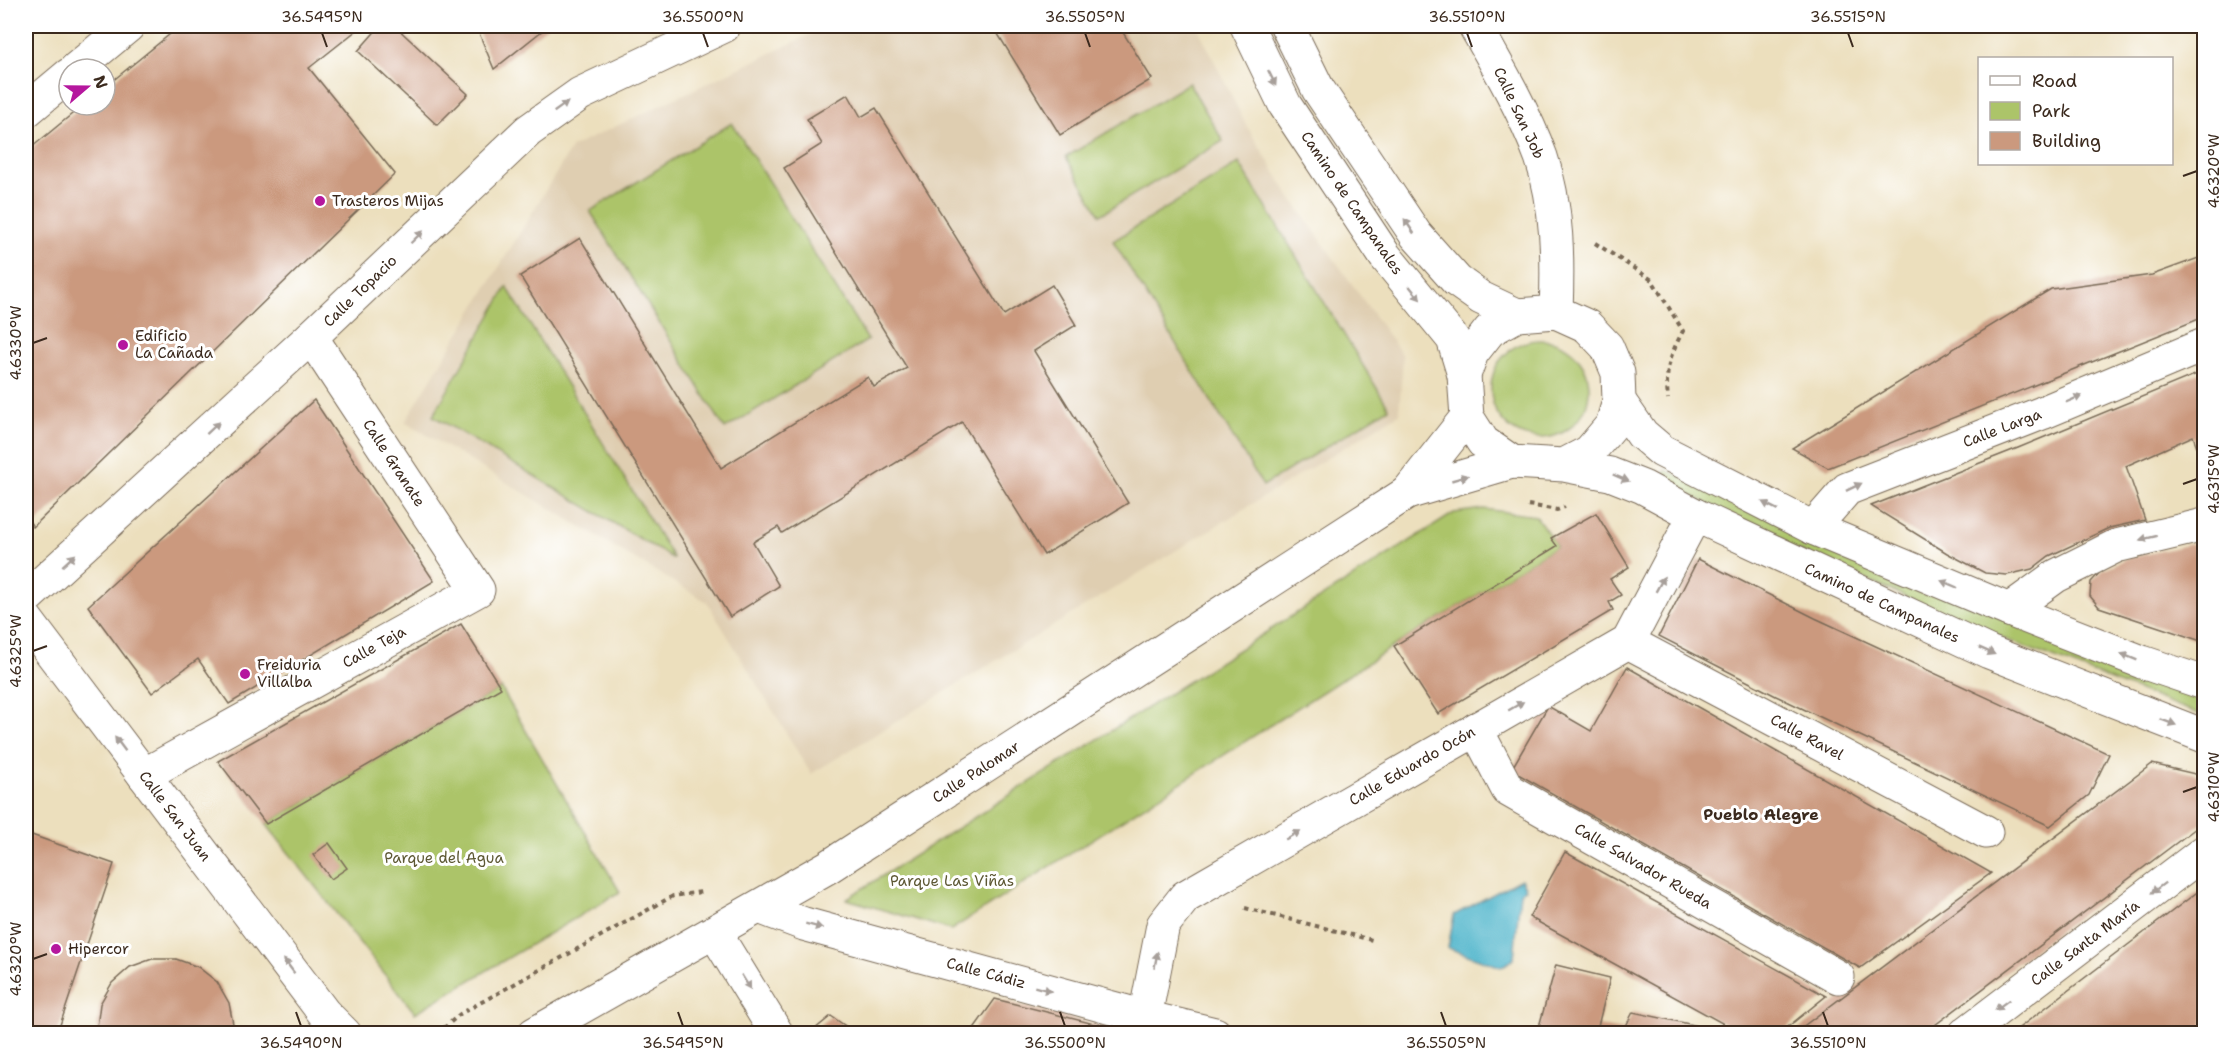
<svg xmlns="http://www.w3.org/2000/svg" width="2230" height="1059" font-family="'Shantell Sans',sans-serif">
<rect width="100%" height="100%" fill="#fff"/>
<filter id="ink" filterUnits="userSpaceOnUse"><feTurbulence type="fractalNoise" baseFrequency=".0167" numOctaves="2"/><feDisplacementMap in="SourceGraphic" scale="12" xChannelSelector="R" yChannelSelector="G"/><feConvolveMatrix kernelMatrix="1 2 1 2 8 2 1 2 1" color-interpolation-filters="sRGB"/></filter>
<filter id="wash" filterUnits="userSpaceOnUse"><feTurbulence type="fractalNoise" baseFrequency=".008" numOctaves="4" result="noise"/><feDisplacementMap in="SourceGraphic" scale="24" xChannelSelector="R" yChannelSelector="G"/><feGaussianBlur stdDeviation="1.35" result="paint"/><feColorMatrix in="noise" values="0 0 0 0 0 0 0 0 0 0 0 0 0 0 0 0 0 1.4 0 .05"/><feComposite in="paint" operator="in"/></filter>
<g filter="url(#wash)">
<rect width="100%" height="100%" fill="#ecdfbd"/>
<path fill="#dfceb1" d="M 828,26 L 1197,26 L 1246,125 L 1291,198 L 1403,356 L 1399,414 L 811,774 L 707,602 L 405,422 L 572,147 Z"/>
<g fill="#acc469" stroke="#747744" stroke-width="1.5">
<path d="M 1189,83 L 1223,141 L 1100,215 L 1066,157 Z"/>
<path d="M 732,123 L 868,340 L 725,429 L 590,211 Z"/>
<path d="M 1239,163 L 1389,408 L 1263,486 L 1113,241 Z"/>
<path d="M 507,287 L 674,559 L 433,416 Z"/>
<circle cx="1540" cy="389" r="49"/>
<path d="M 1666,470 L 2134,675 L 2204,701 L 2204,716 L 1999,637 L 1799,551 L 1661,480 Z"/>
<path d="M 1483,509 L 1536,516 L 1557,546 L 1394,646 L 951,930 L 846,899 L 1454,513 Z"/>
<path d="M 501,688 L 620,892 L 415,1013 L 266,824 Z"/>
</g>
<path fill="#4ab2c9" stroke="#426e74" stroke-width="1.5" d="M 1521,879 L 1526,889 L 1520,892 L 1514,959 L 1501,967 L 1448,948 L 1454,915 Z"/>
<g id="blocks">
<g fill="#cb997e">
<path d="M 180,26 L 362,26 L 309,68 L 395,174 L 33,527 L 26,516 L 26,152 L 83,105 L 105,105 L 105,87 Z"/>
<path d="M 380,26 L 395,26 L 468,94 L 437,125 L 358,51 Z"/>
<path d="M 476,26 L 548,26 L 494,69 Z"/>
<path d="M 993,26 L 1119,26 L 1152,79 L 1060,135 Z"/>
<path d="M 848,94 L 861,117 L 876,108 L 1004,315 L 1052,285 L 1076,325 L 1034,351 L 1128,503 L 1044,555 L 962,422 L 782,533 L 778,527 L 753,542 L 779,586 L 730,617 L 520,276 L 580,238 L 721,468 L 868,377 L 874,387 L 907,368 L 784,168 L 822,144 L 807,119 Z"/>
<path d="M 2204,256 L 2204,317 L 1828,468 L 1792,448 L 2051,289 L 2152,275 Z"/>
<path d="M 2204,371 L 2204,466 L 2193,436 L 2126,466 L 2145,520 L 2109,528 L 2049,556 L 2032,569 L 2007,575 L 1985,573 L 1947,553 L 1871,506 L 2018,448 Z"/>
<path d="M 314,400 L 434,581 L 229,704 L 198,659 L 152,693 L 88,606 Z"/>
<path d="M 1596,513 L 1629,567 L 1610,579 L 1621,595 L 1609,602 L 1613,610 L 1438,714 L 1394,646 L 1557,546 L 1551,538 Z"/>
<path d="M 2204,541 L 2204,642 L 2099,607 L 2090,596 L 2091,582 L 2102,570 L 2126,559 Z"/>
<path d="M 1698,559 L 1815,618 L 2109,754 L 2089,795 L 2050,826 L 1776,696 L 1659,636 Z"/>
<path d="M 461,624 L 501,688 L 266,824 L 218,761 Z"/>
<path d="M 1627,667 L 1991,873 L 1860,968 L 1511,770 L 1548,706 L 1591,731 Z"/>
<path d="M 2152,764 L 2204,776 L 2204,822 L 1923,1034 L 1793,1034 Z"/>
<path d="M 26,833 L 114,864 L 57,1034 L 26,1034 Z"/>
<path d="M 329,843 L 347,868 L 331,879 L 313,855 Z"/>
<path d="M 1565,852 L 1826,996 L 1779,1034 L 1742,1034 L 1549,928 L 1529,917 Z"/>
<path d="M 2204,887 L 2204,1034 L 2011,1034 L 2133,941 Z"/>
<path d="M 152,959 L 176,959 L 198,967 L 217,982 L 229,1003 L 233,1024 L 232,1034 L 98,1034 L 97,1027 L 100,1004 L 112,983 L 130,967 Z"/>
<path d="M 1556,965 L 1610,978 L 1598,1026 L 1624,1030 L 1633,1012 L 1708,1028 L 1717,1034 L 1537,1034 Z"/>
<path d="M 995,999 L 1130,1033 L 1130,1034 L 970,1034 Z"/>
<path d="M 831,1016 L 857,1034 L 809,1034 Z"/>
</g>
</g>
</g>
<g filter="url(#ink)">
<use href="#blocks" fill-opacity="0" stroke="#796956" stroke-width="1.5"/>
<g fill="none" stroke-linecap="round" stroke-linejoin="round">
<g stroke="#796956" stroke-width="35">
<g id="street">
<path d="M 1247,26 L 1285,105 L 1385,256 L 1453,339 L 1464,375"/>
<path d="M 1287,26 L 1318,89 L 1416,235 L 1457,281 L 1481,298 L 1517,315"/>
<path d="M 1475,26 C 1499,68 1524,111 1541,157 C 1558,206 1558,262 1556,312"/>
<path d="M 76,69 L 128,26"/>
<path d="M 26,111 L 69,75"/>
<path d="M 1619,401 L 1642,434 L 1662,451 L 1813,528 L 2009,610 L 2142,662 L 2204,683"/>
<path d="M 1564,465 L 1589,452 L 1612,425 L 1619,401 L 1618,373 L 1607,347 L 1587,326 L 1556,312 L 1517,315 L 1490,330 L 1472,353 L 1464,375 L 1467,417 L 1483,442 L 1512,462 L 1564,465 L 1610,474 L 1643,487 L 1695,515 L 1989,652 L 2204,736"/>
<path d="M 1407,493 L 1467,417"/>
<path d="M 1813,528 L 1847,489 L 2042,413 L 2204,345"/>
<path d="M 26,598 L 311,337 L 528,131 L 580,94 L 724,26"/>
<path d="M 2009,610 L 2056,576 L 2116,546 L 2204,525"/>
<path d="M 26,619 L 324,1013 L 345,1034"/>
<path d="M 1628,642 L 1986,832"/>
<path d="M 1476,729 L 1508,790 L 1838,977"/>
<path d="M 144,775 L 478,590 L 311,337"/>
<path d="M 759,907 L 804,924 L 1145,1017 L 1215,1034"/>
<path d="M 715,933 L 777,1034"/>
<path d="M 1145,1017 L 1163,925 L 1185,897 L 1628,642 L 1695,515"/>
<path d="M 534,1034 L 828,867 L 1407,493 L 1512,462"/>
<path d="M 1965,1034 L 2204,852"/>
</g>
</g>
<g stroke="#796956" stroke-width="4" stroke-dasharray="4.5 4.5" stroke-linecap="butt">
<path d="M 1595,243 L 1652,280 L 1683,331 C 1669,357 1665,370 1668,399"/>
<path d="M 1528,505 L 1557,510 L 1565,507"/>
<path d="M 1245,908 L 1372,940"/>
<path d="M 437,1034 L 460,1014 L 673,896 L 701,892"/>
</g>
<use href="#street" stroke="#fff" stroke-width="33"/>
</g>
<defs><path id="oneway-solid" d="M-6-.8H1V-3.2L6.5 0L1 3.2V.8H-6Z" transform="scale(1.5)"/></defs>
<g fill="#a79f9a">
<use href="#oneway-solid" transform="translate(1272 78) rotate(64)"/>
<use href="#oneway-solid" transform="translate(561 107) rotate(-36)"/>
<use href="#oneway-solid" transform="translate(1409 226) rotate(-124)"/>
<use href="#oneway-solid" transform="translate(417 237) rotate(-44)"/>
<use href="#oneway-solid" transform="translate(1415 293) rotate(51)"/>
<use href="#oneway-solid" transform="translate(2074 399) rotate(-23)"/>
<use href="#oneway-solid" transform="translate(213 428) rotate(-43)"/>
<use href="#oneway-solid" transform="translate(1460 478) rotate(-16)"/>
<use href="#oneway-solid" transform="translate(1621 478) rotate(23)"/>
<use href="#oneway-solid" transform="translate(1854 487) rotate(-26)"/>
<use href="#oneway-solid" transform="translate(1770 506) rotate(-153)"/>
<use href="#oneway-solid" transform="translate(2148 538) rotate(167)"/>
<use href="#oneway-solid" transform="translate(69 560) rotate(-42)"/>
<use href="#oneway-solid" transform="translate(1660 584) rotate(-61)"/>
<use href="#oneway-solid" transform="translate(1949 584) rotate(-157)"/>
<use href="#oneway-solid" transform="translate(1987 651) rotate(24)"/>
<use href="#oneway-solid" transform="translate(2129 657) rotate(-158)"/>
<use href="#oneway-solid" transform="translate(1516 706) rotate(-30)"/>
<use href="#oneway-solid" transform="translate(2168 722) rotate(21)"/>
<use href="#oneway-solid" transform="translate(120 744) rotate(-127)"/>
<use href="#oneway-solid" transform="translate(1293 835) rotate(-30)"/>
<use href="#oneway-solid" transform="translate(2158 888) rotate(143)"/>
<use href="#oneway-solid" transform="translate(814 926) rotate(15)"/>
<use href="#oneway-solid" transform="translate(1156 960) rotate(-79)"/>
<use href="#oneway-solid" transform="translate(289 966) rotate(-127)"/>
<use href="#oneway-solid" transform="translate(746 982) rotate(58)"/>
<use href="#oneway-solid" transform="translate(1043 989) rotate(15)"/>
<use href="#oneway-solid" transform="translate(2002 1005) rotate(143)"/>
</g>
</g>
<path fill="none" stroke="#3b2a1e" stroke-width="2" d="M 322,33 L 327,47M 703,33 L 708,47M 1085,33 L 1090,47M 1467,33 L 1472,47M 1848,33 L 1853,47M 2183,176 L 2197,171M 33,343 L 47,338M 2183,484 L 2197,479M 33,651 L 47,646M 2183,792 L 2197,787M 33,959 L 47,954M 296,1012 L 301,1026M 678,1012 L 683,1026M 1060,1012 L 1065,1026M 1441,1012 L 1446,1026M 1823,1012 L 1828,1026"/>
<g fill="#b5179e" stroke="#fff" stroke-width="2">
<circle cx="320" cy="201" r="6"/>
<circle cx="123" cy="345" r="6"/>
<circle cx="245" cy="674" r="6"/>
<circle cx="56" cy="949" r="6"/>
</g>
<g text-anchor="middle" dominant-baseline="central" stroke-width="6" stroke-linejoin="round" paint-order="stroke">
<g font-size="15" fill="#3b2a1e" stroke="#fff">
<text transform="translate(1519 113) rotate(65)">Calle San Job</text>
<text transform="translate(1352 203) rotate(56)">Camino de Campanales</text>
<text transform="translate(360 291) rotate(-44)">Calle Topacio</text>
<text transform="translate(2002 428) rotate(-21)">Calle Larga</text>
<text transform="translate(394 463) rotate(57)">Calle Granate</text>
<text transform="translate(1882 603) rotate(25)">Camino de Campanales</text>
<text transform="translate(374 647) rotate(-29)">Calle Teja</text>
<text transform="translate(1807 737) rotate(28)">Calle Ravel</text>
<text transform="translate(1412 766) rotate(-30)">Calle Eduardo Ocón</text>
<text transform="translate(976 772) rotate(-33)">Calle Palomar</text>
<text transform="translate(175 816) rotate(53)">Calle San Juan</text>
<text transform="translate(1643 866) rotate(30)">Calle Salvador Rueda</text>
<text transform="translate(2085 943) rotate(-37)">Calle Santa María</text>
<text transform="translate(986 973) rotate(15)">Calle Cádiz</text>
</g>
<g font-size="15" fill="#3b2a1e" stroke="#fff" text-anchor="start">
<text x="332" y="201">Trasteros Mijas</text>
<text x="135" y="336">Edificio<tspan x="135" dy="17">La Cañada</tspan></text>
<text x="257" y="665">Freiduria<tspan x="257" dy="17">Villalba</tspan></text>
<text x="68" y="949">Hipercor</text>
</g>
<g font-size="15" fill="#5d5834" stroke="#fff">
<text x="444" y="858">Parque del Agua</text>
<text x="952" y="881">Parque Las Viñas</text>
</g>
<g font-size="16" font-weight="bold" fill="#3b2a1e" stroke="#fff">
<text x="1761" y="814">Pueblo Alegre</text>
</g>
</g>
<rect width="2230" height="1059" fill="none" stroke="#fff" stroke-width="66"/>
<rect x="1978" y="57" width="195" height="108" fill="#ffffff" stroke="#b1aaa5" stroke-width="1.5"/>
<rect x="1990" y="76" width="30" height="9" fill="#ffffff" stroke="#b1aaa5" stroke-width="1.5"/>
<text x="2032" y="87" font-size="18" fill="#3b2a1e">Road</text>
<rect x="1990" y="102" width="30" height="18" fill="#acc469" stroke="#b1aaa5" stroke-width="1.5"/>
<text x="2032" y="117" font-size="18" fill="#3b2a1e">Park</text>
<rect x="1990" y="132" width="30" height="18" fill="#cb997e" stroke="#b1aaa5" stroke-width="1.5"/>
<text x="2032" y="147" font-size="18" fill="#3b2a1e">Building</text>
<g transform="translate(87 87) rotate(70)"><circle r="28" fill="#ffffff" stroke="#b1aaa5" stroke-width="1.5"/>
<path d="M0-4.5L10 22L0 15L-10 22Z" fill="#b5179e"/>
<text y="-9" font-size="16" font-weight="bold" text-anchor="middle" fill="#3b2a1e">N</text>
</g>
<rect x="33" y="33" width="2164" height="993" fill="none" stroke="#3b2a1e" stroke-width="2"/>
<g font-size="15" text-anchor="middle" fill="#3b2a1e">
<text x="322" y="22">36.5495°N</text>
<text x="703" y="22">36.5500°N</text>
<text x="1085" y="22">36.5505°N</text>
<text x="1467" y="22">36.5510°N</text>
<text x="1848" y="22">36.5515°N</text>
<text transform="translate(2214 171) rotate(-90)" y="5">4.6320°W</text>
<text transform="translate(16 343) rotate(-90)" y="5">4.6330°W</text>
<text transform="translate(2214 479) rotate(-90)" y="5">4.6315°W</text>
<text transform="translate(16 651) rotate(-90)" y="5">4.6325°W</text>
<text transform="translate(2214 787) rotate(-90)" y="5">4.6310°W</text>
<text transform="translate(16 959) rotate(-90)" y="5">4.6320°W</text>
<text x="301" y="1048">36.5490°N</text>
<text x="683" y="1048">36.5495°N</text>
<text x="1065" y="1048">36.5500°N</text>
<text x="1446" y="1048">36.5505°N</text>
<text x="1828" y="1048">36.5510°N</text>
</g>
</svg>
